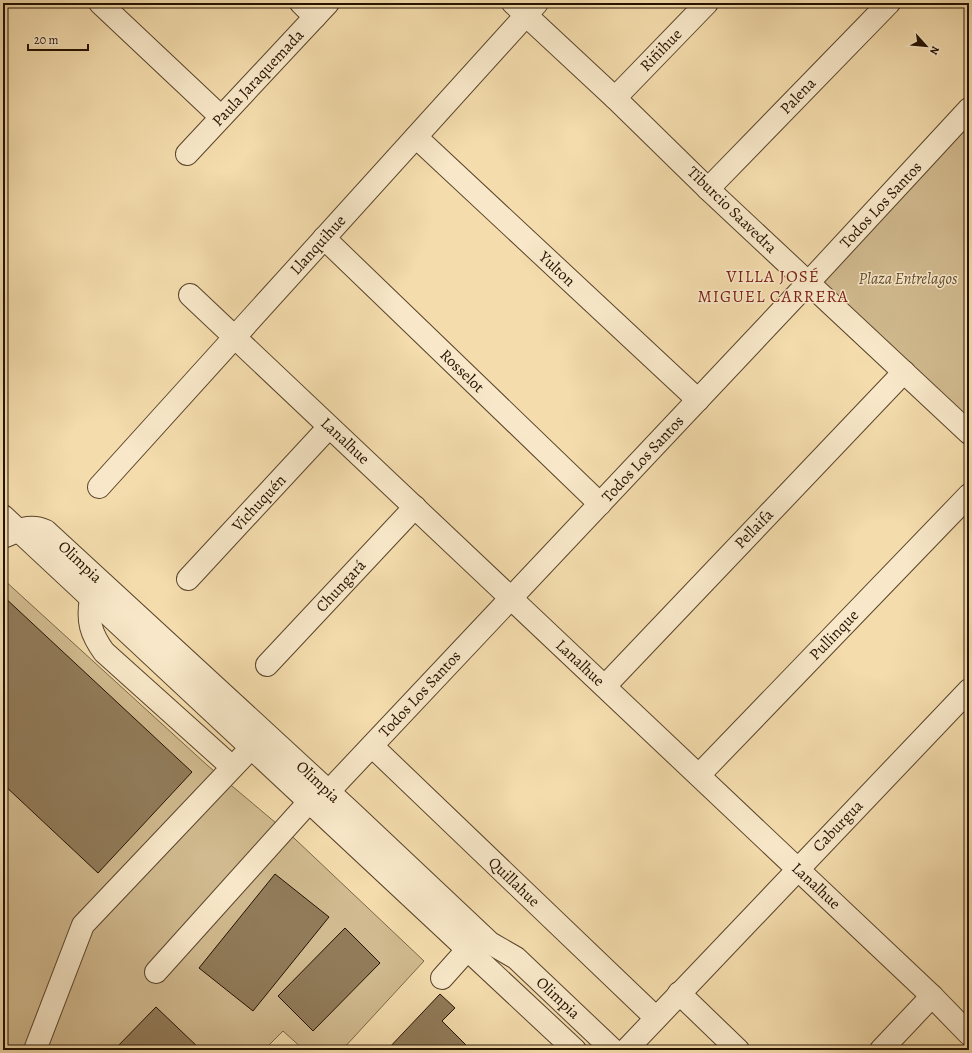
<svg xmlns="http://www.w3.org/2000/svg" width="972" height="1053" font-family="Alegreya,serif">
<rect width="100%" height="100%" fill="#f4dcac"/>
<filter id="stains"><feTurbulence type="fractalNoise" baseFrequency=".005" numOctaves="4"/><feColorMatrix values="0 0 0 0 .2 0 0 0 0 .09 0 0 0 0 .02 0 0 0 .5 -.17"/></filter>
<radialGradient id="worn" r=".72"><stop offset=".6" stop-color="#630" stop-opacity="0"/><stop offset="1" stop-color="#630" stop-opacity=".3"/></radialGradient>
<g fill="#d1ba8f" stroke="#7b6648">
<path d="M 969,124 L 969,418 L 823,282 Z"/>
<path d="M 3,579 L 207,765 L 295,839 L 424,961 L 342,1050 L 304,1050 L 283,1031 L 264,1050 L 3,1050 Z"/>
</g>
<g fill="#917b59" stroke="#251200">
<path d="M 3,596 L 192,772 L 98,873 L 3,784 Z"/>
<path d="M 275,874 L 329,917 L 253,1011 L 199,968 Z"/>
<path d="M 345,928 L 380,963 L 313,1031 L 278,996 Z"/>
<path d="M 440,994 L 455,1008 L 442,1021 L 471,1050 L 387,1050 Z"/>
<path d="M 156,1007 L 201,1050 L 114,1050 Z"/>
</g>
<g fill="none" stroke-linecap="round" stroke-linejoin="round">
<g stroke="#59442b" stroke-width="24">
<g id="minor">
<path d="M 100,3 L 221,117"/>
<path d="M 301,3 L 315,17"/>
<path d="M 513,3 L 615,98 L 708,189 L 969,433"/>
<path d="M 615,98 L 707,3"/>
<path d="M 416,137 L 698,400"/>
<path d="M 187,154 L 328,3"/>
<path d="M 708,189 L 889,3"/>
<path d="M 324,238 L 600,504"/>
<path d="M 190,295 L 932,996 L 969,1034"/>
<path d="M 99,487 L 537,3"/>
<path d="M 3,516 L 575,1050"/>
<path d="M 3,537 C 19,531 29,523 46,531 L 350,811 L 490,943 L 516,958 L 613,1050"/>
<path d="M 188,579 L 329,427"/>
<path d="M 91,599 C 87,621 91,634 104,652 L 232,767"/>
<path d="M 267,665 L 415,507"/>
<path d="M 605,686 L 904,372"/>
<path d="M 372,746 L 656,1018"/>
<path d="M 699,775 L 969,495"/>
<path d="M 314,807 L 808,283 L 969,109"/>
<path d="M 156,972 L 309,802"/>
<path d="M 442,978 L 467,950"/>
<path d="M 679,993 L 738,1050"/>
<path d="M 35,1050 L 83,925 L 251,748"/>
<path d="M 626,1050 L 969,690"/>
<path d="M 881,1050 L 932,996"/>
</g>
</g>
<use href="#minor" stroke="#f8e8c9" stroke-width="22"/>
</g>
<g text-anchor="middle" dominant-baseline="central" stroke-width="3" stroke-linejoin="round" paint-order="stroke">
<g font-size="16" fill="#251200" stroke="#f8e8c9">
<text transform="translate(661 50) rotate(-46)">Riñihue</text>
<text transform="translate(258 78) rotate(-47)">Paula Jaraquemada</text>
<text transform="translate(798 96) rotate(-46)">Palena</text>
<text transform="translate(881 205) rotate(-47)">Todos Los Santos</text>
<text transform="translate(732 210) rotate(44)">Tiburcio Saavedra</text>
<text transform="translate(318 245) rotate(-48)">Llanquihue</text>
<text transform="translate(557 269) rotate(43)">Yulton</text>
<text transform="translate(462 371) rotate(44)">Rosselot</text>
<text transform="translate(345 441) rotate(43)">Lanalhue</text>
<text transform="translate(643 459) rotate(-47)">Todos Los Santos</text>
<text transform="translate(259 503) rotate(-47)">Vichuquén</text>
<text transform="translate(754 529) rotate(-46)">Pellaifa</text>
<text transform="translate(80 562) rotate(43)">Olimpia</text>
<text transform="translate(341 586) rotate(-47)">Chungará</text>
<text transform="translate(834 635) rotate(-46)">Pullinque</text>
<text transform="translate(580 663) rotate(43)">Lanalhue</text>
<text transform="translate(420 694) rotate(-47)">Todos Los Santos</text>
<text transform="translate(318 782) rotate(43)">Olimpia</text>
<text transform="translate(838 826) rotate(-46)">Caburgua</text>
<text transform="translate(514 882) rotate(44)">Quillahue</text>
<text transform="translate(816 886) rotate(43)">Lanalhue</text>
<text transform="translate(558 998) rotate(43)">Olimpia</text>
</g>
<g font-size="16" font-style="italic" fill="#614d32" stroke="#f8e8c9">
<text x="908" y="279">Plaza Entrelagos</text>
</g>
<g font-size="17" letter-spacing="1" fill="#7a1f14" stroke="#f8e8c9">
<text x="773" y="276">VILLA JOSÉ<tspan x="773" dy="20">MIGUEL CARRERA</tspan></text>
</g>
</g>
<rect width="972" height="1053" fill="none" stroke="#f4dcac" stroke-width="16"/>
<rect x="4" y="4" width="964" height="1045" fill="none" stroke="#251200" stroke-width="2"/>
<rect x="8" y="8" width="956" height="1037" fill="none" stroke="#251200"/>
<g transform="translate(926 46) rotate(117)" stroke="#f8e8c9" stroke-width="3" paint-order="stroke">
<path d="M0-3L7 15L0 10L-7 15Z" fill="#251200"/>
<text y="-6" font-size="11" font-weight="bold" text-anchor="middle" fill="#251200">N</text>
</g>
<path d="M28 44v6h60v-6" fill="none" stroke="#251200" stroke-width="2"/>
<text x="34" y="44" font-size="12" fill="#251200" stroke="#f8e8c9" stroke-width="3" paint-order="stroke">20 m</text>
<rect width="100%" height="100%" filter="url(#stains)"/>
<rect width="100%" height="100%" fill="url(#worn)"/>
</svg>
